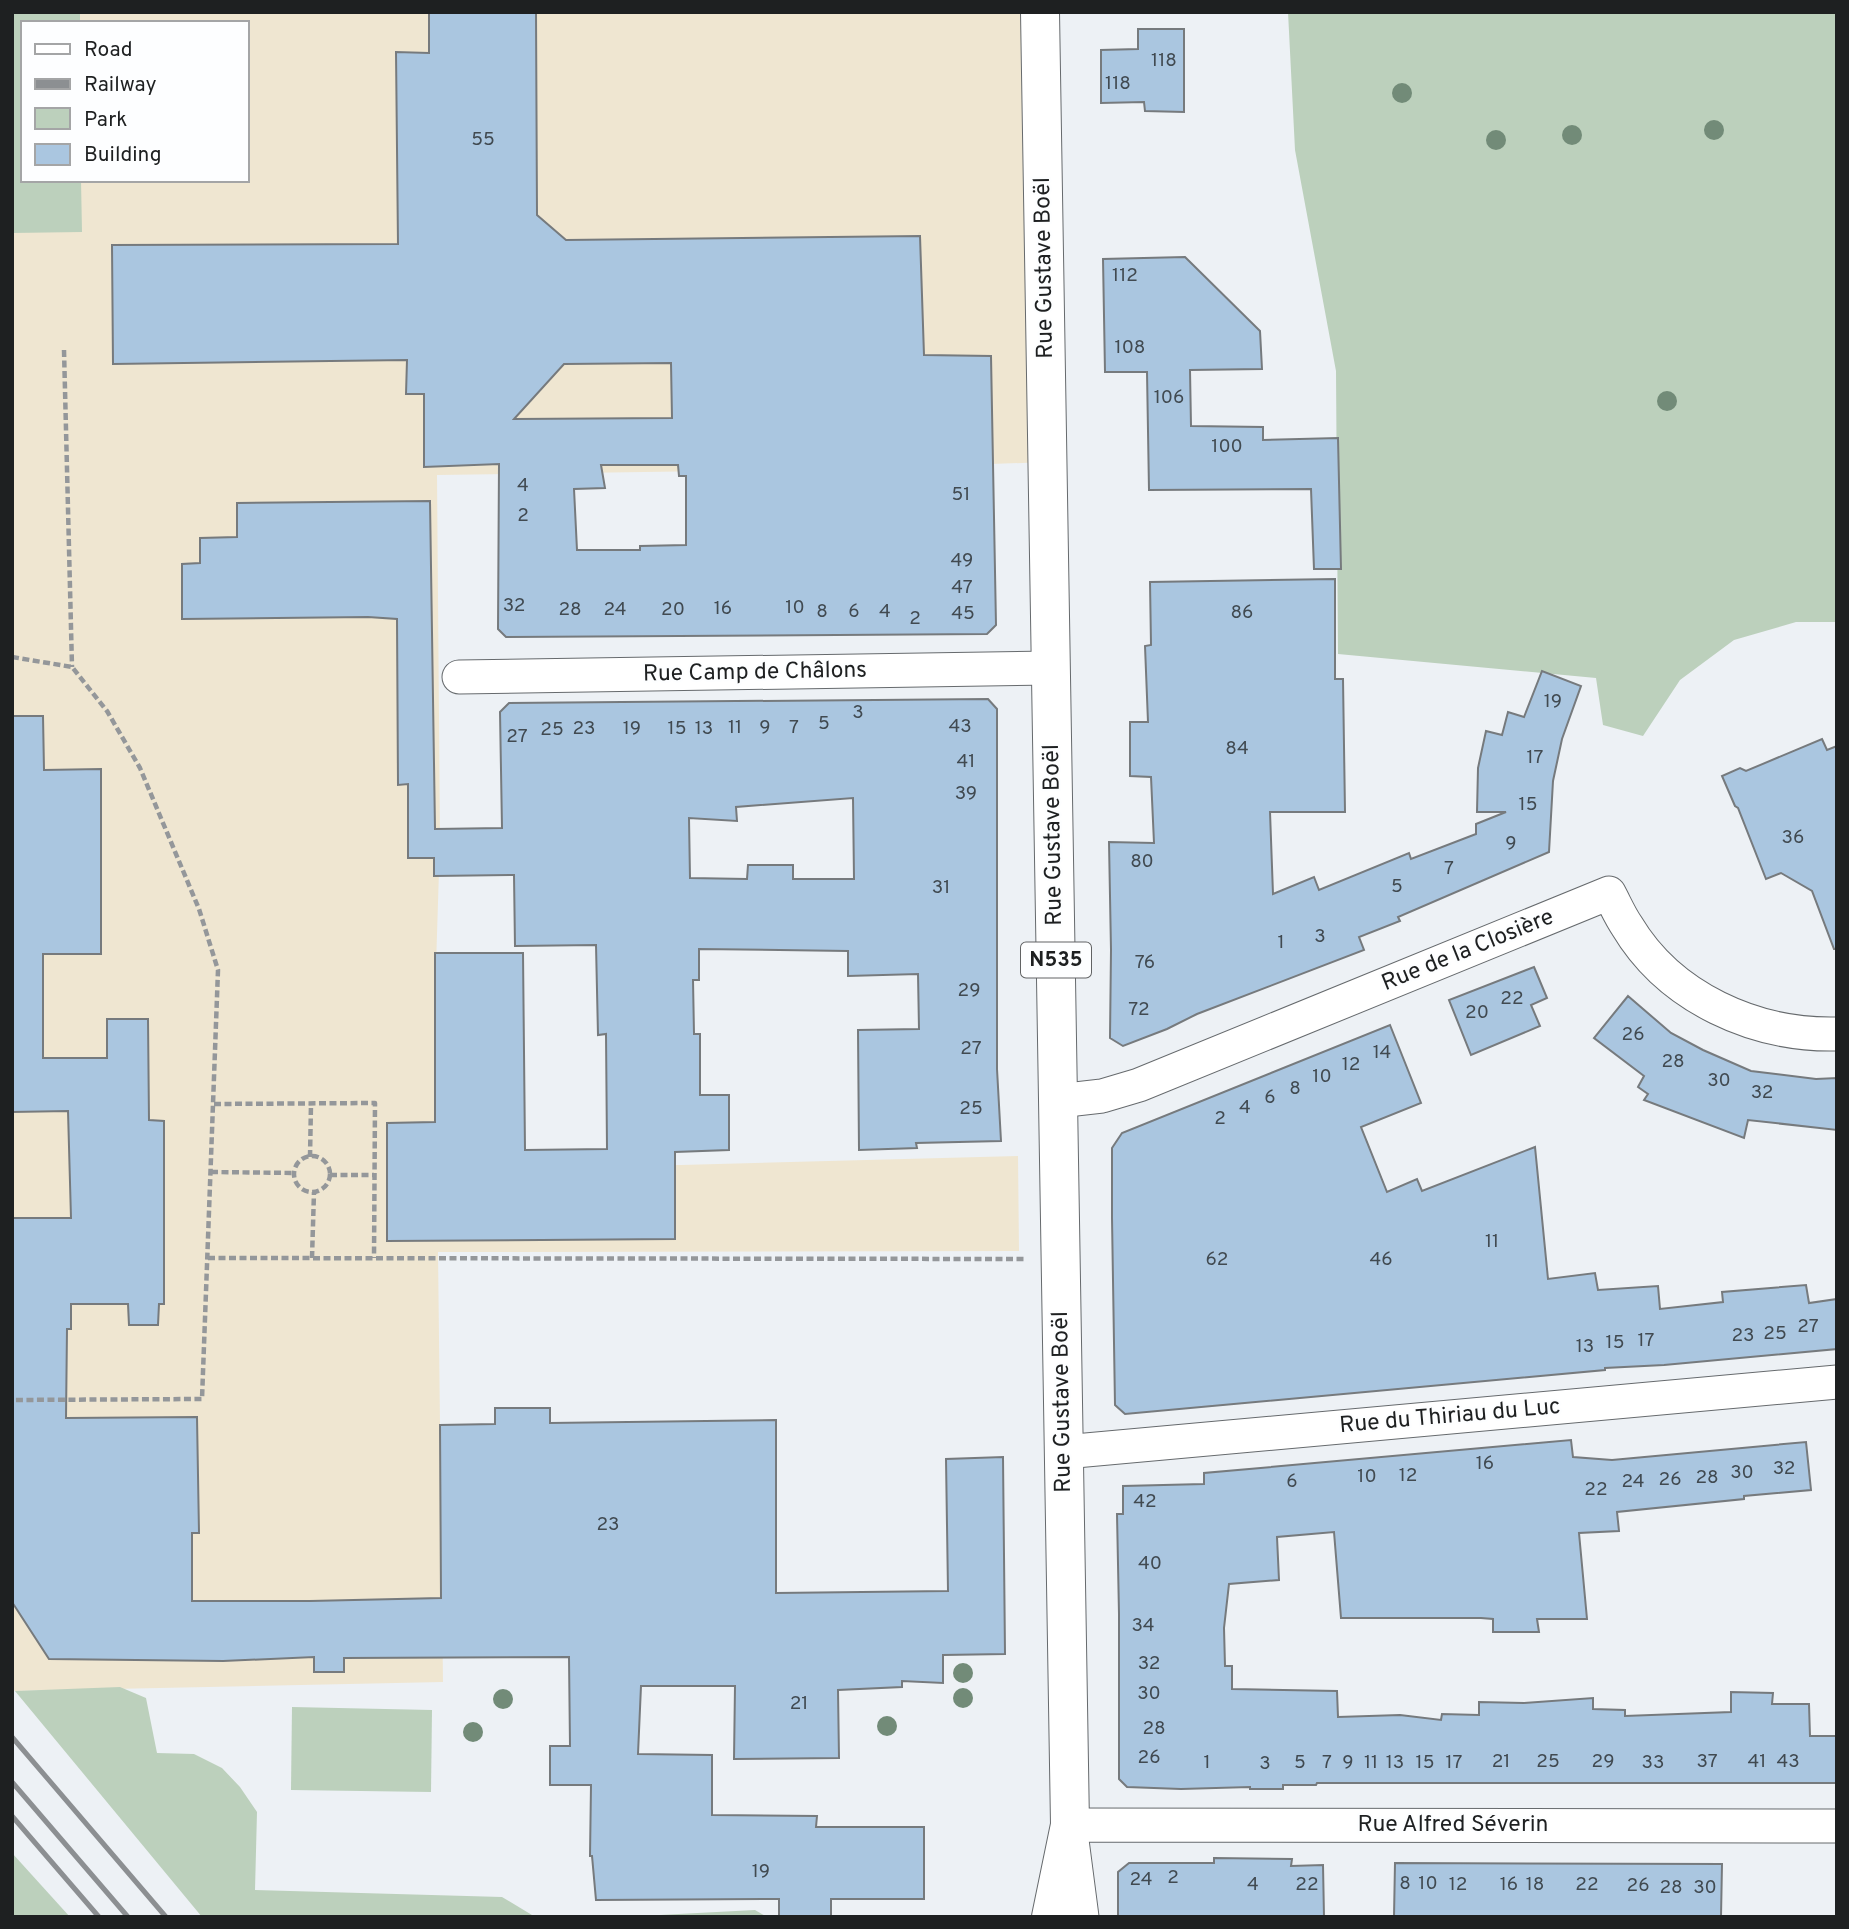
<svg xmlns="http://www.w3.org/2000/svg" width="1849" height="1929" font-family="Overpass,sans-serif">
<rect width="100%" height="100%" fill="#edf1f5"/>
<path fill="#efe6d1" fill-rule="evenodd" d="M 12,12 L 1040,12 L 1048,462 L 852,469 L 437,475 L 440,839 L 436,966 L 438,1164 L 681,1165 L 1018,1156 L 1019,1251 L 438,1252 L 443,1682 L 15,1691 L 12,1688 ZM 23,23 L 247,23 L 247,180 L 23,180 Z"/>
<g fill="#bcd0bc">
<path d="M 12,12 L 80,12 L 80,23 L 23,23 L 23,180 L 81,180 L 82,232 L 12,233 Z"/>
<path d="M 1288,12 L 1837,12 L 1837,622 L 1796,622 L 1734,640 L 1680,680 L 1643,736 L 1603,725 L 1596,678 L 1338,654 L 1336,371 L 1295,150 Z"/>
<path d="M 120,1687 L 146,1698 L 157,1753 L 194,1754 L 222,1768 L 240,1787 L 257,1812 L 255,1890 L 502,1897 L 532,1915 L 541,1917 L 202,1917 L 15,1691 Z"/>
<path d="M 292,1707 L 432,1710 L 431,1792 L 291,1790 Z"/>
<path d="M 12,1853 L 70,1917 L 12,1917 Z"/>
<path d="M 755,1910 L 767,1917 L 621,1917 Z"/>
</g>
<g fill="#aac6e0" stroke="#767a7d" stroke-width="2" fill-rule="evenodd">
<path d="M 429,12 L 536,12 L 537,215 L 566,240 L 920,236 L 924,355 L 991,356 L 996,625 L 987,634 L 506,637 L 498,629 L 499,464 L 424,467 L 424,394 L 406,394 L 407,360 L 113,364 L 112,245 L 398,244 L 396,52 L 429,53 ZM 671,363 L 672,418 L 514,419 L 564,364 ZM 601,465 L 678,465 L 679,476 L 686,476 L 686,545 L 640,546 L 640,550 L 577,550 L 574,489 L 605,488 Z"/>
<path d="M 1138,29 L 1184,29 L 1184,112 L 1145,111 L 1144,102 L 1101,103 L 1101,50 L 1138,49 Z"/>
<path d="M 1185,257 L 1260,331 L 1262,369 L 1190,370 L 1191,426 L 1263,427 L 1263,440 L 1338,438 L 1341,569 L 1314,569 L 1311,489 L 1149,490 L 1147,372 L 1105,372 L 1103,259 Z"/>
<path d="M 430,501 L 435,829 L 502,828 L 500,712 L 509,703 L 988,699 L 997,709 L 997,1069 L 1001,1141 L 916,1143 L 917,1148 L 859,1150 L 858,1030 L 919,1029 L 918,974 L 848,976 L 848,951 L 699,949 L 699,980 L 693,980 L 694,1034 L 700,1034 L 700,1095 L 729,1095 L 729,1150 L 675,1152 L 675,1239 L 387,1241 L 387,1123 L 435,1122 L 435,953 L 523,953 L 525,1150 L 607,1149 L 606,1034 L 598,1035 L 596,945 L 515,946 L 514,875 L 434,876 L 434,858 L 408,858 L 408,784 L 398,785 L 397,619 L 368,617 L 182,619 L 182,564 L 200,563 L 200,538 L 237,537 L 237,503 ZM 853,798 L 854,879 L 793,879 L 793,865 L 748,865 L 747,879 L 690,878 L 689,818 L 737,821 L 736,807 Z"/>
<path d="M 1335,579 L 1335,679 L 1343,679 L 1345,812 L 1270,812 L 1273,894 L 1314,877 L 1319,890 L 1409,853 L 1411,859 L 1476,834 L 1476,824 L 1506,812 L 1477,812 L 1478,768 L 1486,731 L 1502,735 L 1508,712 L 1524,717 L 1542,671 L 1581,686 L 1562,739 L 1553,781 L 1549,852 L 1398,917 L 1400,921 L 1359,937 L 1364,950 L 1197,1014 L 1167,1029 L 1123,1046 L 1110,1038 L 1111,950 L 1109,842 L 1154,843 L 1151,777 L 1130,776 L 1130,722 L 1148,722 L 1145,646 L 1151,645 L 1150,582 Z"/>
<path d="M 12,716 L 43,716 L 44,770 L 101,769 L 101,954 L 43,954 L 43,1058 L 107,1058 L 107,1019 L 148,1019 L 149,1120 L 164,1121 L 164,1304 L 159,1304 L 158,1325 L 129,1325 L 128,1304 L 71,1304 L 71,1329 L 67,1329 L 66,1418 L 197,1417 L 199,1533 L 192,1533 L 192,1601 L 310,1601 L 441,1598 L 440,1425 L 495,1424 L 495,1408 L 550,1408 L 550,1423 L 776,1420 L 776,1593 L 948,1591 L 946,1459 L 1003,1457 L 1005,1654 L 943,1655 L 943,1683 L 902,1681 L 902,1687 L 838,1690 L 839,1758 L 734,1759 L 735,1686 L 641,1686 L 638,1754 L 712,1755 L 712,1815 L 817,1816 L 816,1827 L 924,1827 L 924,1899 L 831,1899 L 831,1917 L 779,1917 L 779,1899 L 596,1900 L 592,1856 L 590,1856 L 591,1785 L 550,1785 L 550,1746 L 570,1746 L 569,1657 L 344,1658 L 344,1672 L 314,1672 L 314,1657 L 223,1661 L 49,1659 L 12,1602 L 12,1218 L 71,1218 L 68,1111 L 12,1112 Z"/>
<path d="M 1822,739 L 1827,750 L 1837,746 L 1837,949 L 1834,949 L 1812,891 L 1781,873 L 1766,879 L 1738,808 L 1735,806 L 1722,776 L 1740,768 L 1746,771 Z"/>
<path d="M 1534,967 L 1547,998 L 1531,1005 L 1540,1026 L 1471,1055 L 1449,1000 Z"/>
<path d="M 1628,996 L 1671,1033 L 1703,1050 L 1751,1071 L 1816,1079 L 1837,1078 L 1837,1130 L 1748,1120 L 1744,1138 L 1644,1100 L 1648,1094 L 1638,1087 L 1644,1076 L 1594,1038 Z"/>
<path d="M 1390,1025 L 1421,1103 L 1361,1127 L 1387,1192 L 1417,1179 L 1422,1191 L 1535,1147 L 1548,1279 L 1595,1273 L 1598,1290 L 1658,1286 L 1660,1309 L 1723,1302 L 1722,1292 L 1806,1285 L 1809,1303 L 1837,1299 L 1837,1349 L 1664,1365 L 1605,1368 L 1605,1370 L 1125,1414 L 1115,1405 L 1112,1218 L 1112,1148 L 1122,1133 Z"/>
<path d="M 1571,1440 L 1573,1457 L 1612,1460 L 1806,1442 L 1811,1490 L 1744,1496 L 1744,1499 L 1617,1512 L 1619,1531 L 1579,1533 L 1587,1619 L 1537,1619 L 1539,1632 L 1493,1632 L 1493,1619 L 1481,1618 L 1341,1618 L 1334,1532 L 1277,1537 L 1279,1580 L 1229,1584 L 1224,1628 L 1225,1666 L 1232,1666 L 1232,1689 L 1337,1691 L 1338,1717 L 1400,1715 L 1441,1720 L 1442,1714 L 1479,1715 L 1479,1702 L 1524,1703 L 1593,1698 L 1593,1709 L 1625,1710 L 1625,1716 L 1731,1712 L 1731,1692 L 1773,1693 L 1772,1704 L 1809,1704 L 1810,1736 L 1837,1736 L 1837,1783 L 1317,1783 L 1316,1785 L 1283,1785 L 1283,1789 L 1250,1789 L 1250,1787 L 1181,1789 L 1127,1787 L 1119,1779 L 1119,1614 L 1117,1514 L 1123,1514 L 1123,1486 L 1204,1484 L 1204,1473 Z"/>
<path d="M 1214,1858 L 1292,1859 L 1291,1866 L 1323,1865 L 1324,1917 L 1118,1917 L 1118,1872 L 1129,1863 L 1214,1863 Z"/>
<path d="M 1395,1863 L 1722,1864 L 1721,1917 L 1394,1917 Z"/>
</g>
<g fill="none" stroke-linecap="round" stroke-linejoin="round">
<g stroke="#666a6d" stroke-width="35">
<g id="minor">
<path d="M 459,677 L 1051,668"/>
<path d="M 1058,1101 L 1102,1096 L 1139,1085 L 1609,893 C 1615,904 1620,916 1627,926 C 1670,998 1755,1036 1837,1034"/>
<path d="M 1064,1452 L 1837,1382"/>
<path d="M 1082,1917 L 1070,1825 L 1837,1826"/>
</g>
</g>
<g stroke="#666a6d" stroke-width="40">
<path id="primary" d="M 1040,12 L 1070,1825 L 1051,1917"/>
</g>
<g stroke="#94979a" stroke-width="4.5" stroke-dasharray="7 3.5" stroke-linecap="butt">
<path d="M 64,350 L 72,667"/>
<path d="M 12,657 L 72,667 L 107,711 L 140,768 L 199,909 L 218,970 L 202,1399 L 12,1400"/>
<path d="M 214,1104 L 375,1103 L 374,1258"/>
<circle cx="312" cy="1174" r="18"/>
<path d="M 310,1157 L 311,1104"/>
<path d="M 211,1172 L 295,1173"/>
<path d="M 330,1175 L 374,1175"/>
<path d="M 208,1258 L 1025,1259"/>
<path d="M 312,1258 L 314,1192"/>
</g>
<use href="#minor" stroke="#fff" stroke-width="33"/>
<use href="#primary" stroke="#fff" stroke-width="38"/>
<g stroke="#8c8f92" stroke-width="5">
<path d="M 12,1737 L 166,1917"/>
<path d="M 12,1782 L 128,1917"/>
<path d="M 12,1816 L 99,1917"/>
</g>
</g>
<g fill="#728b78">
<circle cx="1402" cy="93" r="10"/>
<circle cx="1714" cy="130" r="10"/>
<circle cx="1572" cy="135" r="10"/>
<circle cx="1496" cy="140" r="10"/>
<circle cx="1667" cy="401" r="10"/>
<circle cx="963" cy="1673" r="10"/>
<circle cx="963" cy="1698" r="10"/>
<circle cx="503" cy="1699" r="10"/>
<circle cx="887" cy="1726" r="10"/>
<circle cx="473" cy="1732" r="10"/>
</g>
<g text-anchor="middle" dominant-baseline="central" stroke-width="5" stroke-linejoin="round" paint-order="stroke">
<g font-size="19" fill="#414a51">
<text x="1164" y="61">118</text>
<text x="1118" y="84">118</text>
<text x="483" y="140">55</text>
<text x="1125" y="276">112</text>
<text x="1130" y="348">108</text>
<text x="1169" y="398">106</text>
<text x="1227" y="447">100</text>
<text x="523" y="486">4</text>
<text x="961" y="495">51</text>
<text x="523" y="516">2</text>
<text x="962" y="561">49</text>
<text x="962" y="588">47</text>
<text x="514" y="606">32</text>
<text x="795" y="608">10</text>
<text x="723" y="609">16</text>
<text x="570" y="610">28</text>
<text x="615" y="610">24</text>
<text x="673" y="610">20</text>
<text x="822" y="612">8</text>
<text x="854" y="612">6</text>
<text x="885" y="612">4</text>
<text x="1242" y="613">86</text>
<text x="963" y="614">45</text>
<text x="915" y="619">2</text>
<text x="1553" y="702">19</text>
<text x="858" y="713">3</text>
<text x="824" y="724">5</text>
<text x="960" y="727">43</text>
<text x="735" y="728">11</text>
<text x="765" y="728">9</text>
<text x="794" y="728">7</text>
<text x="584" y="729">23</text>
<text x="632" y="729">19</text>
<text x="677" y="729">15</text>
<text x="704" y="729">13</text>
<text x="552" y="730">25</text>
<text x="517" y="737">27</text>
<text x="1237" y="749">84</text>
<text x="1535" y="758">17</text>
<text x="966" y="762">41</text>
<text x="966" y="794">39</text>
<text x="1528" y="805">15</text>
<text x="1793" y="838">36</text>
<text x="1511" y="844">9</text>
<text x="1142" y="862">80</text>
<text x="1449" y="869">7</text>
<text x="1397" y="887">5</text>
<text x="941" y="888">31</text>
<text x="1320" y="937">3</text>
<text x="1281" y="943">1</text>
<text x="1145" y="963">76</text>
<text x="969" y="991">29</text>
<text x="1512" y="999">22</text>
<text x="1139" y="1010">72</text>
<text x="1477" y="1013">20</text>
<text x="1633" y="1035">26</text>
<text x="971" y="1049">27</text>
<text x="1382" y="1053">14</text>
<text x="1673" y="1062">28</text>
<text x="1351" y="1065">12</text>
<text x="1322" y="1077">10</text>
<text x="1719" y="1081">30</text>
<text x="1295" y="1089">8</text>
<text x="1762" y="1093">32</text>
<text x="1270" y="1098">6</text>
<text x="1245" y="1108">4</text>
<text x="971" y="1109">25</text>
<text x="1220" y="1119">2</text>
<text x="1492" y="1242">11</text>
<text x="1217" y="1260">62</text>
<text x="1381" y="1260">46</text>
<text x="1808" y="1327">27</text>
<text x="1775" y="1334">25</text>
<text x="1743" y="1336">23</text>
<text x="1646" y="1341">17</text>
<text x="1615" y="1343">15</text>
<text x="1585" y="1347">13</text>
<text x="1485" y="1464">16</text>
<text x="1784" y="1469">32</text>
<text x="1742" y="1473">30</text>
<text x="1408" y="1476">12</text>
<text x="1367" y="1477">10</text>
<text x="1707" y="1478">28</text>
<text x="1670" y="1480">26</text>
<text x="1292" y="1482">6</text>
<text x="1633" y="1482">24</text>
<text x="1596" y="1490">22</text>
<text x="1145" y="1502">42</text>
<text x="608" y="1525">23</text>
<text x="1150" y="1564">40</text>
<text x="1143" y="1626">34</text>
<text x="1149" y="1664">32</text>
<text x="1149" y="1694">30</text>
<text x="799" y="1704">21</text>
<text x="1154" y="1729">28</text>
<text x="1149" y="1758">26</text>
<text x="1501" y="1762">21</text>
<text x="1548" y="1762">25</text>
<text x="1603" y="1762">29</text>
<text x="1707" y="1762">37</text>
<text x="1757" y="1762">41</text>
<text x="1788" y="1762">43</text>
<text x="1207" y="1763">1</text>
<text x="1300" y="1763">5</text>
<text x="1327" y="1763">7</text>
<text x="1348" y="1763">9</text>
<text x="1371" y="1763">11</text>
<text x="1395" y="1763">13</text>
<text x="1425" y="1763">15</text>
<text x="1454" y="1763">17</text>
<text x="1653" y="1763">33</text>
<text x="1265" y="1764">3</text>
<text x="761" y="1872">19</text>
<text x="1173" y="1878">2</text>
<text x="1141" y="1880">24</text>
<text x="1405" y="1884">8</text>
<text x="1428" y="1884">10</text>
<text x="1253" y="1885">4</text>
<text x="1307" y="1885">22</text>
<text x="1458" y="1885">12</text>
<text x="1509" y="1885">16</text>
<text x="1535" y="1885">18</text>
<text x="1587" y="1885">22</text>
<text x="1638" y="1886">26</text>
<text x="1671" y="1888">28</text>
<text x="1705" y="1888">30</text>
</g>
<rect fill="#fdfeff" stroke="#616364" stroke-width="2" x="1021" y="942.5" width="70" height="35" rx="5"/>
<g font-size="21" font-weight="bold" fill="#1e2021">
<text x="1056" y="960">N535</text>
</g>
<g font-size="23" fill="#1e2021" stroke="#fdfeff">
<text transform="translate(1045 268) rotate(-91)">Rue Gustave Boël</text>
<text transform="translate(755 673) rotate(-1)">Rue Camp de Châlons</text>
<text transform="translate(1054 835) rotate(-91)">Rue Gustave Boël</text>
<text transform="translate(1468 951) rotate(-22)">Rue de la Closière</text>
<text transform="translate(1063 1402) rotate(-91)">Rue Gustave Boël</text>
<text transform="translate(1450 1417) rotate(-5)">Rue du Thiriau du Luc</text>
<text x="1453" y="1825">Rue Alfred Séverin</text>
</g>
</g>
<rect width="1849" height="1929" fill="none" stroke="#1e2021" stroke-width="28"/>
<rect x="21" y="21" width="228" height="161" fill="#fdfeff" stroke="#a4a5a6" stroke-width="2"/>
<rect x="35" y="44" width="35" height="10" fill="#ffffff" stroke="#a4a5a6" stroke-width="2"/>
<text x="84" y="56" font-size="21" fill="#1e2021">Road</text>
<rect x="35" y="79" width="35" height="10" fill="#8c8f92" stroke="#a4a5a6" stroke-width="2"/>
<text x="84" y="91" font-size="21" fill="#1e2021">Railway</text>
<rect x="35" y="108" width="35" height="21" fill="#bcd0bc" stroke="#a4a5a6" stroke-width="2"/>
<text x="84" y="126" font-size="21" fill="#1e2021">Park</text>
<rect x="35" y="144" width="35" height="21" fill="#aac6e0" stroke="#a4a5a6" stroke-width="2"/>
<text x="84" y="161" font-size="21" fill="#1e2021">Building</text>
</svg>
